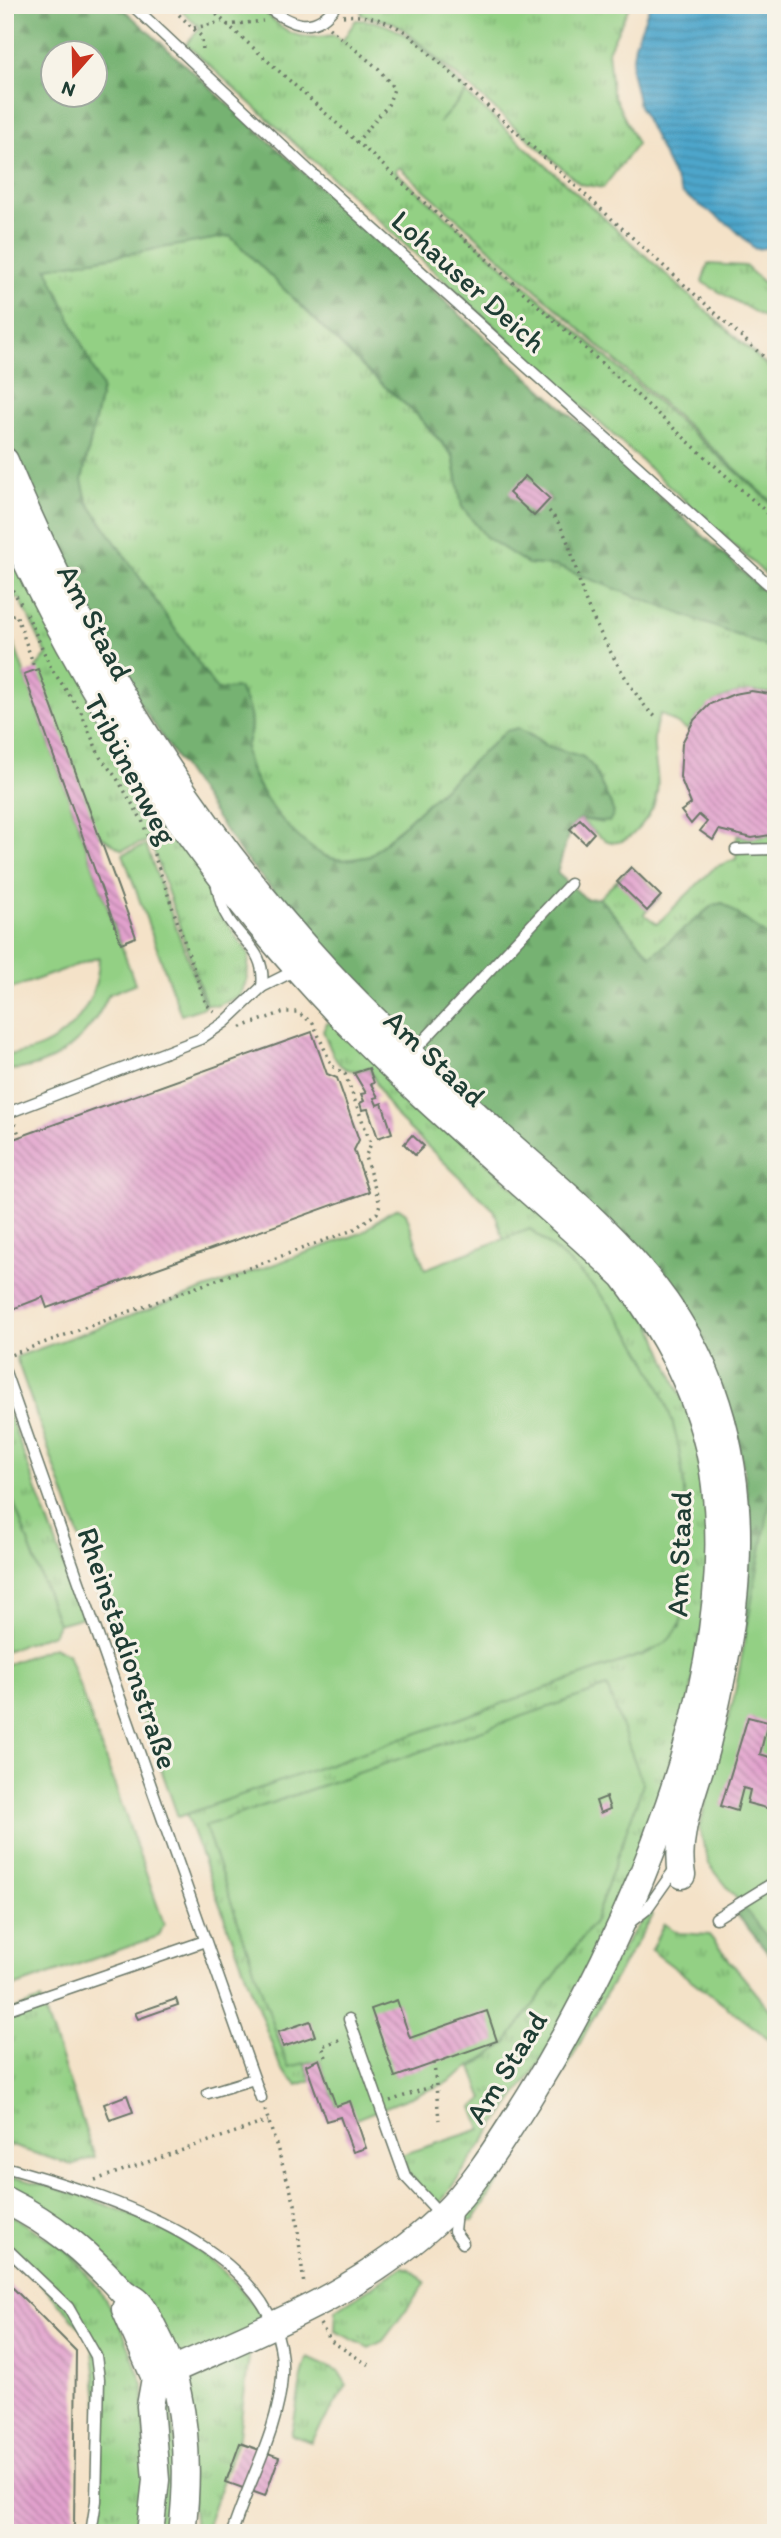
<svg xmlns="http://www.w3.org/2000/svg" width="781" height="2538" font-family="Itim,sans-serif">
<defs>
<pattern id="grass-tufts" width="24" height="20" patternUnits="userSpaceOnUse" patternTransform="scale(1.75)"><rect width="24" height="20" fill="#93d084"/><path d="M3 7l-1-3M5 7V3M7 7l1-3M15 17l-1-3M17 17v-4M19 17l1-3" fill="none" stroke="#77aa6d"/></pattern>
<pattern id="forest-firs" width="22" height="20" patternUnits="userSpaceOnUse" patternTransform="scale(1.75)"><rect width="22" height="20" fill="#76b272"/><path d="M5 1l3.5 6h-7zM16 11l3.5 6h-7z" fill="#60925e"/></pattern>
<pattern id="water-rules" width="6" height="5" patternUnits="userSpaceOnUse" patternTransform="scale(1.75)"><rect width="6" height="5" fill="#4ea6cb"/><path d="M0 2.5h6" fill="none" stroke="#4088a6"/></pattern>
<pattern id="building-back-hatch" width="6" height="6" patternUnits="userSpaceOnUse" patternTransform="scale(1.75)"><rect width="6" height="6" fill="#e2a1cd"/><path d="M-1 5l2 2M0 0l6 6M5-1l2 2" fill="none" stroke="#b784a7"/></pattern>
</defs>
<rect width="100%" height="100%" fill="#f7f3e8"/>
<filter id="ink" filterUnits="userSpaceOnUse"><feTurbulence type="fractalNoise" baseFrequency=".0143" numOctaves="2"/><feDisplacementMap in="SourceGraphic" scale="14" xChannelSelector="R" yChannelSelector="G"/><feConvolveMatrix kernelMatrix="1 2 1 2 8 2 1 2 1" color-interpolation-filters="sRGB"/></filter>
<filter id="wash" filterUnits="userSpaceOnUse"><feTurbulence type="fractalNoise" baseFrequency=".00686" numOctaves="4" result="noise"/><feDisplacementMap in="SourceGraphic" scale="28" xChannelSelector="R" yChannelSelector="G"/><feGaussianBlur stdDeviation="1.57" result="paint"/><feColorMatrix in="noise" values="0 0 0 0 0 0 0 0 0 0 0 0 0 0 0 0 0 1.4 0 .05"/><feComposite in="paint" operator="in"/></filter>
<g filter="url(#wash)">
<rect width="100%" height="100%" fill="#f4e2c8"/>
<g fill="url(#grass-tufts)" stroke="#59865c" stroke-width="2">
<path d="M 175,5 L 257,5 C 287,32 292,42 334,35 L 342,41 L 356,20 C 404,19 434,60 467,91 L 439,123 L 466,93 L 776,374 L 776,505 L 399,167 L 395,171 L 776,507 L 776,584 L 186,44 L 200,28 Z"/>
<path d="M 362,5 L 630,5 L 608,51 L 612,92 L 637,144 L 603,188 L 580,184 L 408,33 L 394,23 L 361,15 Z"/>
<path d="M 230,236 L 365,369 L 416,414 L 453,456 L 462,507 L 486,537 L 528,564 L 556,566 L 770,647 L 776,634 L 776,695 C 740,685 708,699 688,730 L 660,714 C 639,761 682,787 633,834 C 612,854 596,834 580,819 L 602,823 L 611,805 L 593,767 L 583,757 L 547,746 L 531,734 L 506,731 L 370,856 C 354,859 338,863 323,855 C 291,838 253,789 246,754 C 245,748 248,740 250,733 C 253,716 247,702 238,688 L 217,691 L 87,501 L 82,480 L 102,388 L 46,268 Z"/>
<path d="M 708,264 L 745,266 L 776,294 L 776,324 L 702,282 Z"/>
<path d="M 5,532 L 208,870 L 219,911 L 249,954 L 247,979 L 240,996 L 217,1006 L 206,1004 L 150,840 L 122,850 L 96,833 L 35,669 L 47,655 L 20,599 L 5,595 Z"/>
<path d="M 776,834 L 776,938 L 767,937 L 723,903 L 713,905 L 651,956 L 599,898 L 631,867 L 661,896 L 644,914 L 657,924 L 715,867 L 736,859 L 737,836 L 752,838 Z"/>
<path d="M 327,1023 L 338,1024 L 576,1246 L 651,1323 L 702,1447 L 713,1568 L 687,1712 L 615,1927 L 543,2058 L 438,2206 L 408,2173 L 401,2155 L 481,2129 L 473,2107 L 484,2099 L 472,2068 L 505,2044 L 595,1920 L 642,1784 L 607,1687 L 205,1826 L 289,2067 L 304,2062 L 312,2080 L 297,2085 L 281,2069 L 186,1814 L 649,1652 L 680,1627 C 692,1496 687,1390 594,1287 C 576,1266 552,1248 531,1230 L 504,1240 L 494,1210 L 397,1117 L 383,1097 L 369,1068 C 337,1078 334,1056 323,1031 Z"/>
<path d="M 5,1403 L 83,1617 L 58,1624 L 5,1479 Z"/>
<path d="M 649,1912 L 653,1915 L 608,1990 L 538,2122 L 473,2221 L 465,2221 L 465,2210 L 628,1939 Z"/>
<path d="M 664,1924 L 679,1933 L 709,1935 L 776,2017 L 776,2044 L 651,1950 Z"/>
<path d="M 41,2000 L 95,2157 L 72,2165 L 5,2144 L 5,2013 Z"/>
<path d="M 5,2175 C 76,2192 155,2216 212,2261 C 234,2278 249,2300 266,2321 L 250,2349 L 239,2435 L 204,2533 L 195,2533 C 192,2483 178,2410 197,2364 L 172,2352 L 5,2190 Z"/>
<path d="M 5,2211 L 62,2247 L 96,2285 L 120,2323 L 143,2385 L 146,2533 L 96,2533 L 102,2502 L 100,2425 L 92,2340 L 5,2244 Z"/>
<path d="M 402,2267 L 409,2269 L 426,2283 L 383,2341 L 369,2348 L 335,2331 L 336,2310 Z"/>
<path d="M 308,2358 L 339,2372 L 347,2385 L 311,2442 L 291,2435 C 296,2419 301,2366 308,2358 Z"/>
<path d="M 169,2393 L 175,2438 L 175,2533 L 155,2533 L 156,2396 Z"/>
</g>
<g fill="url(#forest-firs)" stroke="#4a7853" stroke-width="2" fill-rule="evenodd">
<path d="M 5,5 L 119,5 L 776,602 L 776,634 L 770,648 L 556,566 L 528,564 L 486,537 L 462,507 L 453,455 L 416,414 L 365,369 L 230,236 L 47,268 L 102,388 L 82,480 L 87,501 L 217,690 L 238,688 C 247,702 253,715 250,733 C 248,740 245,748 246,754 C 252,789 292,838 323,855 C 338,863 354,859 370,856 L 506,731 L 518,728 L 547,746 L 583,757 L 593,767 L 611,805 L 614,813 L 609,822 L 580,819 L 570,829 L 557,873 L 586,899 L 599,898 L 651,956 L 713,905 L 723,903 L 767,936 L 776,938 L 776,1619 L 744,1647 L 751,1529 L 745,1477 L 732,1415 L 242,855 L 113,664 L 16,459 L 5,431 ZM 52,52 L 94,52 L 94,94 L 52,94 Z"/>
<path d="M 758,1897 L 776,1914 L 776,1962 L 734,1911 Z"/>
</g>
<g fill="#93d084" stroke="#59865c" stroke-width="2">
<path d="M 10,633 L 135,984 L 109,994 C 90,1037 55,1070 5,1070 L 5,1055 C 60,1052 98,1011 99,957 L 5,991 L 5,635 Z"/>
<path d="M 146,845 L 205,1007 L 181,1015 L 123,854 Z"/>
<path d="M 399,1208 L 406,1213 L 425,1269 L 530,1229 C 551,1248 575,1266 594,1287 C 632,1328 665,1385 677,1440 C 686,1481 686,1526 685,1568 C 684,1607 689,1635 649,1652 L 178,1817 L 16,1357 L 361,1233 C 376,1224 381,1214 399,1208 Z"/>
<path d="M 776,1471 L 776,1948 L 709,1864 L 699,1828 L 734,1698 Z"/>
<path d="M 5,1479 L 58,1624 L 53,1634 L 5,1651 Z"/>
<path d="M 53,1647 L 68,1654 L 164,1924 L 159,1936 L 5,1990 L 5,1665 Z"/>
<path d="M 607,1687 L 643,1784 L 595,1920 L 505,2044 L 446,2083 L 356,2119 L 336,2106 L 319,2060 L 288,2067 L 205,1826 Z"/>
</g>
<path fill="url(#water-rules)" stroke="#367280" stroke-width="2" d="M 650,5 L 776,5 L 776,247 L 755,249 L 732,227 L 682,193 L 639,106 L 631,70 L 635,44 Z"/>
<g id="blocks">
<g fill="url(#building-back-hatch)">
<path d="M 525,476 L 550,499 L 534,516 L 509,493 Z"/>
<path d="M 38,669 L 136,937 L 121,943 L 24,674 Z"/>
<path d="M 751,691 L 776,695 L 776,834 L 752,838 L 719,830 L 713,840 L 700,831 L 707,822 L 699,815 L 691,824 L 681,811 L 691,804 L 680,777 L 682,743 L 694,720 L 710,704 L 734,694 Z"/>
<path d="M 580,819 L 594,833 L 585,843 L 570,829 Z"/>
<path d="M 631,867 L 661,896 L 647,911 L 617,882 Z"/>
<path d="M 312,1032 L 327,1074 L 337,1078 L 359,1140 L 354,1150 L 369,1192 L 47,1308 L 43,1297 L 10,1310 L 5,1307 L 5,1142 Z"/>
<path d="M 369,1068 L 374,1083 L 371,1084 L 378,1097 L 374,1098 L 377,1105 L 382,1103 L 392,1133 L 378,1138 L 368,1109 L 362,1110 L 360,1103 L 364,1101 L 361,1094 L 366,1093 L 354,1073 Z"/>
<path d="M 412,1135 L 424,1146 L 415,1155 L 404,1144 Z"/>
<path d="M 748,1717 L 768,1722 L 760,1754 L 776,1759 L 776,1786 L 770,1809 L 747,1803 L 750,1790 L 743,1788 L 737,1811 L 721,1806 Z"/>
<path d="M 606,1797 L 610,1809 L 600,1813 L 596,1801 Z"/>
<path d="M 176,1999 L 178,2005 L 138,2019 L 135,2013 Z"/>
<path d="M 397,2000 L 410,2038 L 487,2011 L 497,2041 L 395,2077 L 371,2009 Z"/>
<path d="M 310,2021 L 315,2036 L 283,2047 L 278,2032 Z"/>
<path d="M 319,2059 L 336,2106 L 350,2101 L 366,2148 L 353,2152 L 340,2117 L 326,2121 L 306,2065 Z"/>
<path d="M 127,2095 L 133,2112 L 110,2120 L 104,2104 Z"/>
<path d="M 5,2280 L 76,2351 L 74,2525 L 67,2533 L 5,2533 Z"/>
<path d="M 240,2443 L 279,2457 L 265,2496 L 226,2482 Z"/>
</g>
</g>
</g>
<g filter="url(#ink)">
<use href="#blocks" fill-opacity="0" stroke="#6a7768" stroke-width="2"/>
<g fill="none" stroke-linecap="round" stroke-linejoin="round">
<g stroke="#6a7768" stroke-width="13">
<g id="service">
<path d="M 132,5 L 307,169 L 776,591"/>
<path d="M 264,5 C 291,25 314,36 336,5"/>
<path d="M 736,850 L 776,849"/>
<path d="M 216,882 C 219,895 221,908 229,920 C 246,945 266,953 262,987"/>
<path d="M 411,1054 L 570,884"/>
<path d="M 5,1114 L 200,1039 L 225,1022 L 262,987 L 298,969"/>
<path d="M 5,1372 L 261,2098"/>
<path d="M 716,1918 L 776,1881"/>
<path d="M 629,1923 L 646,1910 L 677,1866"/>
<path d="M 5,2010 L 205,1941"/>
<path d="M 349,2019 L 405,2176 L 442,2216"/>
<path d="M 208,2093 L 254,2079"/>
<path d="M 5,2167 C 101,2194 289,2248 282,2376 C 279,2430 248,2482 232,2533"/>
<path d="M 456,2212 L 454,2231 L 463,2243"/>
<path d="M 5,2247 L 68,2307 L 96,2356 L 99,2379 L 96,2501 L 91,2533"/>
</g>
</g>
<g stroke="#6a7768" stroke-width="29">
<g id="tertiary">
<path d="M 5,461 C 83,649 188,821 327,971 C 384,1032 447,1089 510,1145 C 595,1220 682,1291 717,1404 C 753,1518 735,1630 707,1744 C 697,1786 674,1831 682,1875"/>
<path d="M 5,516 C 90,703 201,870 343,1018 C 431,1109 530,1189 623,1276 C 670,1338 706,1407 715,1486 C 739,1681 630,1935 529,2097 C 503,2138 475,2185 440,2218 C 356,2297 257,2331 155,2378 L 150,2406 L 156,2480 L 150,2533"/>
<path d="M 5,2200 C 55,2225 85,2251 122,2291 C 127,2296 135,2298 139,2303 C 146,2310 150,2322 155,2331 C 188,2392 190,2465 182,2533"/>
<path d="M 125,2309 L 155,2378"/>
</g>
</g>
<g stroke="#6a7768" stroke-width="3.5" stroke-dasharray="2 5" stroke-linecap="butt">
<path d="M 169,5 L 202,37 L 203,52"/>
<path d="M 206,5 L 776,521"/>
<path d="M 343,16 C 367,14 387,20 407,33 L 776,368"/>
<path d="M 227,25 L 263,21"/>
<path d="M 194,28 L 222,22"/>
<path d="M 329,28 L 379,69 L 394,89 L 388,105 L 356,143"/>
<path d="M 549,511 C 572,536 574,568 585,600 C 592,620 640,711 658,718"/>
<path d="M 5,578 L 23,607"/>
<path d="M 27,614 L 51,668 L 81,712 L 100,757 L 116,777 L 142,820 L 206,1004 L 215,1012"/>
<path d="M 5,617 L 16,614 L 34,666"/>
<path d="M 15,1124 L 20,1137"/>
<path d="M 5,1357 L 353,1230 L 377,1213 L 380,1204 L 365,1157 L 371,1144 L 345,1074 L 332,1066 L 313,1023 L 297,1012 L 284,1012 L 239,1028"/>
<path d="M 326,2057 L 322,2046 L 342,2039"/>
<path d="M 434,2063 L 439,2120"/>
<path d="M 390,2101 L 436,2085"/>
<path d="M 265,2110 L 295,2204 L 304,2286"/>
<path d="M 95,2180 L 268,2121"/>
<path d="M 320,2324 L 331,2341 L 370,2366"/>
</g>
<use href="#service" stroke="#fff" stroke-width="10"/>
<use href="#tertiary" stroke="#fff" stroke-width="26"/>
</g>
</g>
<g text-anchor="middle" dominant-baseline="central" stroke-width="6" stroke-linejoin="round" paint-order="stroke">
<g font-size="30" fill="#1f3d34" stroke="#f7f3e8">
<text transform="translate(469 281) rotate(42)">Lohauser Deich</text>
<text transform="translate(95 622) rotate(62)">Am Staad</text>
<text transform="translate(131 769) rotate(62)">Tribünenweg</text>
<text transform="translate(435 1058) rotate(43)">Am Staad</text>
<text transform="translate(679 1554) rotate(-88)">Am Staad</text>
<text transform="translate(128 1648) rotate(71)">Rheinstadionstraße</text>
<text transform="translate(506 2067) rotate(-58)">Am Staad</text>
</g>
</g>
<rect width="781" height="2538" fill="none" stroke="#f7f3e8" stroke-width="28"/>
<g transform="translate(74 74) rotate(200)"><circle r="33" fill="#f7f3e8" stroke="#a1aaa0" stroke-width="2"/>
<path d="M0-5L12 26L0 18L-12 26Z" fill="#c8321e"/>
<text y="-10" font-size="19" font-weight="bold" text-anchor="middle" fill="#1f3d34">N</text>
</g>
</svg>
